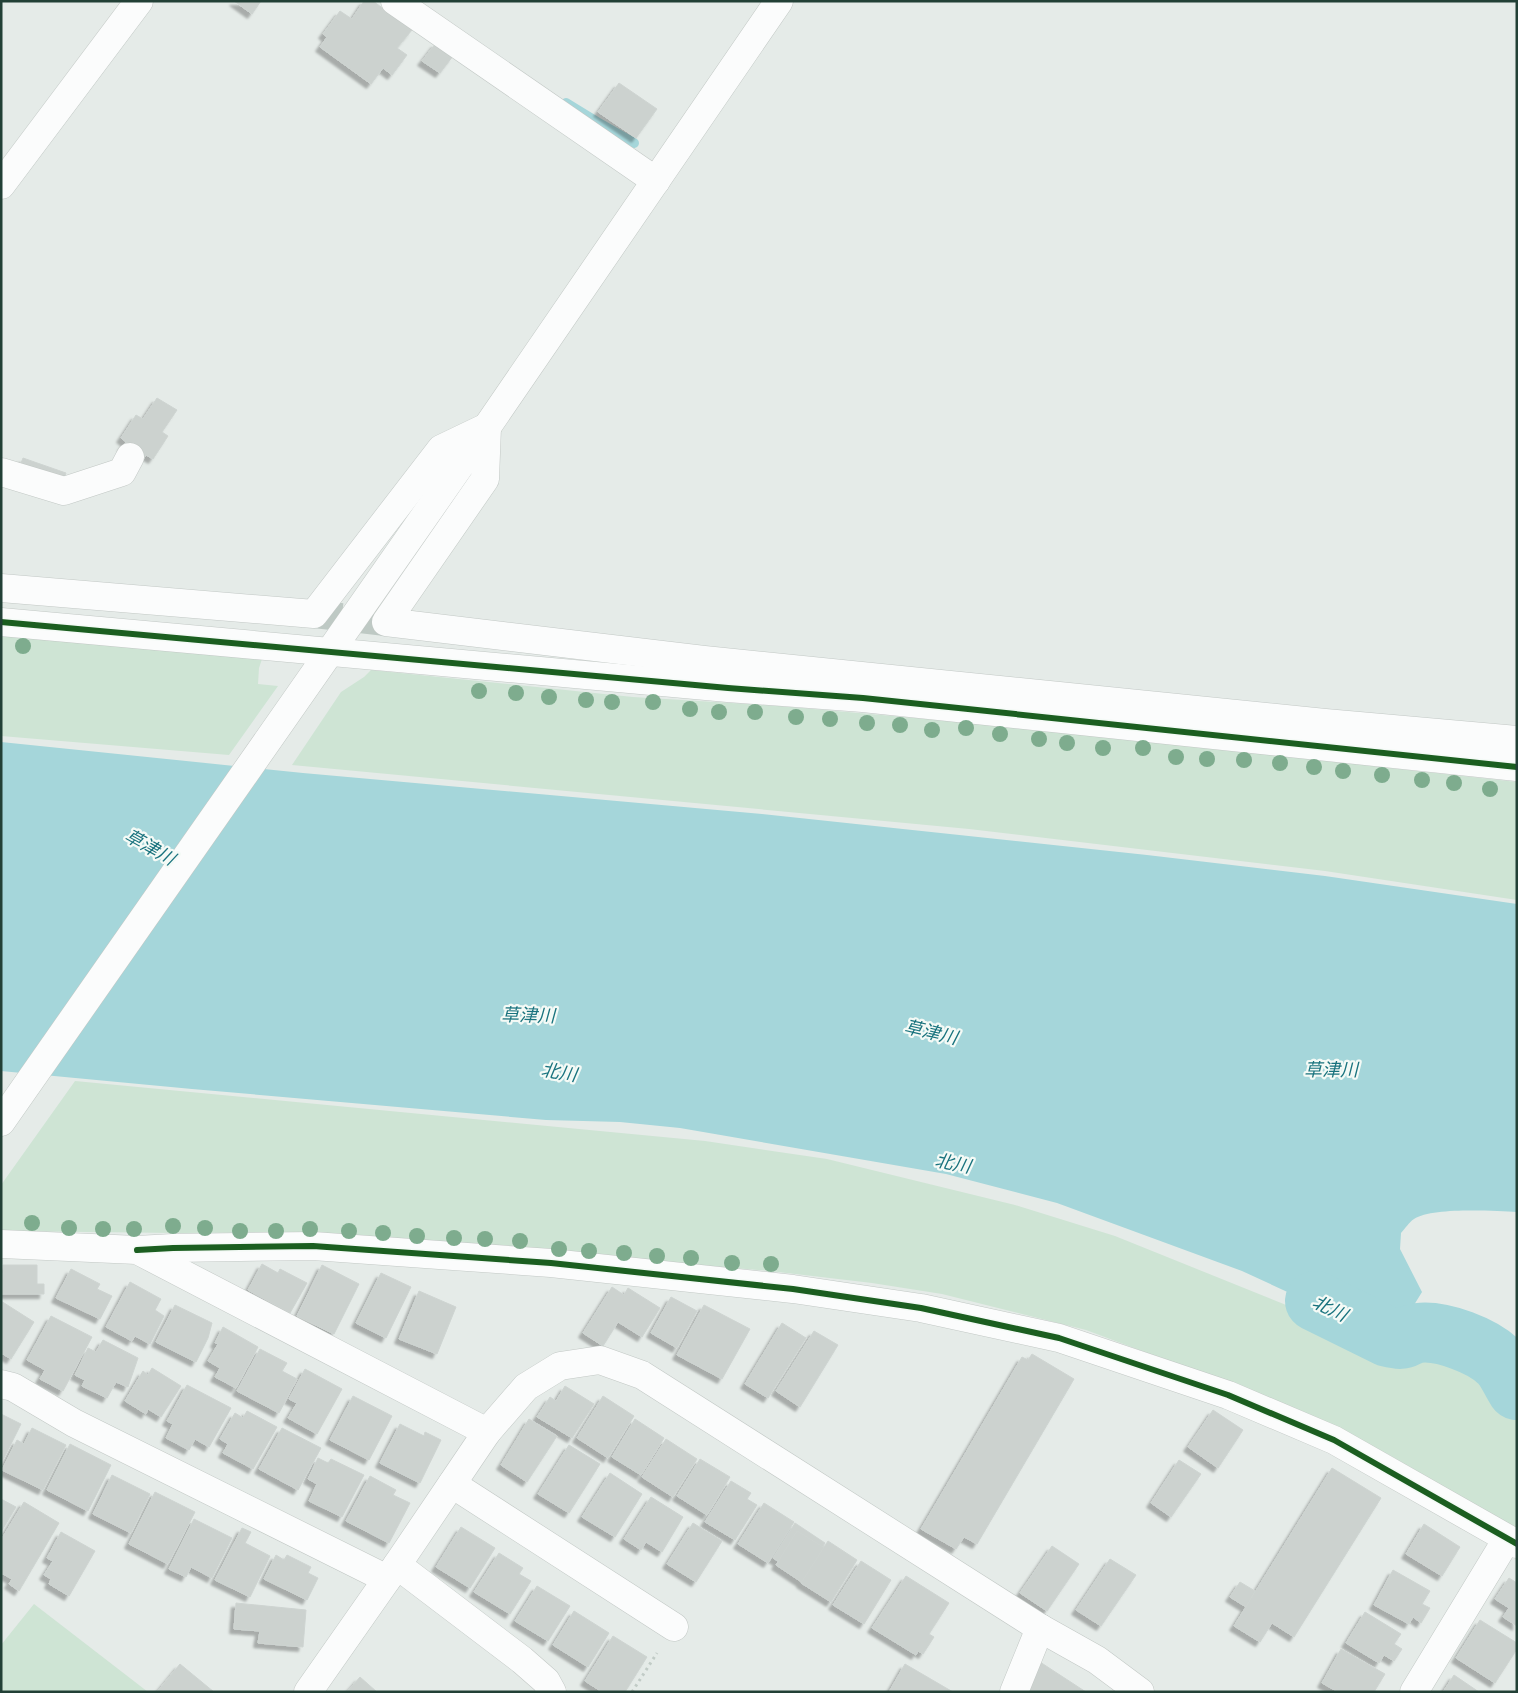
<svg xmlns="http://www.w3.org/2000/svg" width="1518" height="1693" font-family="Raleway,'Noto Sans JP',sans-serif">
<defs>
<filter id="shadow"><feDropShadow dx="-4.5" dy="4.5" stdDeviation="1" flood-color="#0004"/></filter>
</defs>
<rect width="100%" height="100%" fill="#e5ebe8"/>
<g fill="#cee4d4">
<path d="M 1,633 L 262,659 L 259,668 L 258,684 L 278,686 L 229,755 L 1,736 Z"/>
<path d="M 371,670 L 633,697 L 779,706 L 1019,727 L 1517,782 L 1517,900 L 1325,871 L 969,829 L 292,765 L 341,692 L 364,677 Z"/>
<path d="M 75,1081 L 705,1141 L 827,1159 L 1015,1205 L 1115,1236 L 1321,1319 L 1394,1355 L 1419,1348 L 1448,1346 L 1477,1360 L 1517,1411 L 1517,1530 L 1391,1456 L 1320,1421 L 1246,1390 L 1086,1330 L 942,1294 L 872,1283 L 770,1271 L 307,1232 L 177,1233 L 1,1231 L 1,1185 Z"/>
<path d="M 34,1604 L 148,1692 L 1,1692 L 1,1645 Z"/>
</g>
<path fill="#a5d6da" d="M 1,742 L 303,773 L 762,814 L 1147,855 L 1325,876 L 1517,904 L 1517,1212 C 1494,1211 1432,1207 1414,1219 C 1409,1222 1405,1229 1401,1233 L 1400,1249 L 1422,1292 L 1406,1318 L 1384,1343 L 1320,1307 L 1242,1271 L 1057,1203 L 946,1174 L 680,1128 L 620,1122 L 546,1120 L 192,1089 L 1,1071 Z"/>
<g fill="none" stroke-linecap="round" stroke-linejoin="round">
<path stroke="#a5d6da" stroke-width="10" d="M 566,103 L 597,122 L 634,143"/>
<path stroke="#a5d6da" stroke-width="60" d="M 1315,1301 L 1388,1337 C 1408,1342 1402,1336 1418,1333 C 1442,1330 1484,1346 1500,1363 C 1507,1370 1511,1381 1517,1390"/>
</g>
<g fill="#ccd2cf" stroke="#ced4d1" filter="url(#shadow)">
<path d="M 234,1 L 261,1 L 252,14 Z"/>
<path d="M 364,1 L 373,1 L 412,30 L 397,48 L 407,55 L 392,75 L 383,68 L 371,84 L 320,47 L 327,37 L 323,34 L 340,11 L 352,19 Z"/>
<path d="M 436,43 L 453,56 L 440,73 L 422,61 Z"/>
<path d="M 619,83 L 657,109 L 636,138 L 598,112 Z"/>
<path d="M 157,398 L 177,410 L 162,432 L 168,436 L 153,459 L 146,455 L 143,460 L 122,447 L 126,442 L 121,438 L 136,415 L 143,419 Z"/>
<path d="M 23,458 L 66,473 L 63,483 L 19,468 Z"/>
<path d="M 262,1264 L 278,1273 L 280,1269 L 307,1283 L 290,1313 L 248,1290 Z"/>
<path d="M 3,1265 L 37,1265 L 37,1284 L 44,1284 L 44,1294 L 1,1294 L 1,1274 L 3,1274 Z"/>
<path d="M 322,1265 L 359,1284 L 334,1334 L 297,1316 Z"/>
<path d="M 71,1269 L 100,1284 L 97,1289 L 112,1296 L 100,1319 L 56,1298 Z"/>
<path d="M 381,1273 L 411,1287 L 386,1338 L 356,1323 Z"/>
<path d="M 130,1282 L 161,1299 L 155,1310 L 164,1316 L 150,1344 L 135,1336 L 132,1341 L 106,1327 Z"/>
<path d="M 612,1287 L 624,1295 L 628,1288 L 660,1308 L 642,1337 L 618,1322 L 603,1346 L 583,1333 Z"/>
<path d="M 419,1291 L 456,1307 L 437,1354 L 399,1339 Z"/>
<path d="M 671,1297 L 697,1311 L 677,1348 L 651,1333 Z"/>
<path d="M 1,1301 L 34,1322 L 11,1359 L 1,1353 Z"/>
<path d="M 175,1305 L 212,1323 L 208,1338 L 196,1362 L 156,1342 Z"/>
<path d="M 704,1305 L 750,1329 L 722,1379 L 677,1355 Z"/>
<path d="M 51,1316 L 92,1337 L 63,1391 L 40,1379 L 45,1370 L 27,1360 Z"/>
<path d="M 782,1323 L 806,1338 L 768,1398 L 745,1384 Z"/>
<path d="M 223,1327 L 258,1347 L 236,1388 L 215,1377 L 220,1368 L 208,1361 L 218,1344 L 215,1343 Z"/>
<path d="M 814,1331 L 838,1345 L 800,1407 L 776,1391 Z"/>
<path d="M 103,1340 L 138,1358 L 128,1387 L 116,1382 L 107,1398 L 82,1386 L 85,1380 L 75,1375 L 88,1348 L 96,1352 Z"/>
<path d="M 260,1349 L 287,1363 L 282,1371 L 297,1379 L 279,1413 L 237,1391 Z"/>
<path d="M 1032,1354 L 1074,1379 L 977,1544 L 964,1537 L 956,1549 L 921,1529 L 1022,1357 L 1028,1360 Z"/>
<path d="M 152,1368 L 181,1386 L 161,1417 L 148,1409 L 146,1414 L 125,1401 L 143,1371 L 148,1375 Z"/>
<path d="M 305,1369 L 342,1389 L 317,1434 L 288,1418 L 297,1403 L 289,1399 Z"/>
<path d="M 187,1385 L 231,1408 L 209,1447 L 195,1439 L 189,1450 L 166,1438 L 173,1424 L 167,1421 Z"/>
<path d="M 565,1386 L 594,1404 L 572,1438 L 537,1417 L 550,1397 L 556,1401 Z"/>
<path d="M 353,1396 L 392,1416 L 369,1460 L 330,1440 Z"/>
<path d="M 603,1396 L 634,1416 L 608,1458 L 577,1438 Z"/>
<path d="M 1213,1410 L 1243,1430 L 1218,1468 L 1188,1447 Z"/>
<path d="M 247,1411 L 277,1427 L 253,1469 L 223,1453 L 228,1444 L 220,1439 L 235,1413 L 243,1418 Z"/>
<path d="M 1,1414 L 21,1424 L 3,1460 L 1,1460 Z"/>
<path d="M 529,1419 L 557,1436 L 527,1482 L 501,1465 Z"/>
<path d="M 635,1419 L 664,1438 L 641,1475 L 612,1457 Z"/>
<path d="M 400,1424 L 424,1436 L 425,1432 L 441,1440 L 420,1483 L 380,1463 Z"/>
<path d="M 32,1428 L 66,1445 L 43,1490 L 2,1470 L 17,1440 L 24,1444 Z"/>
<path d="M 282,1428 L 321,1448 L 298,1490 L 259,1469 Z"/>
<path d="M 666,1439 L 697,1459 L 673,1497 L 642,1477 Z"/>
<path d="M 70,1444 L 111,1465 L 88,1511 L 47,1490 Z"/>
<path d="M 569,1445 L 600,1464 L 569,1513 L 538,1494 Z"/>
<path d="M 318,1458 L 328,1463 L 331,1459 L 364,1475 L 342,1517 L 309,1501 L 317,1484 L 308,1479 Z"/>
<path d="M 700,1459 L 730,1477 L 707,1515 L 677,1496 Z"/>
<path d="M 1179,1460 L 1201,1474 L 1171,1517 L 1151,1503 Z"/>
<path d="M 1332,1468 L 1381,1498 L 1294,1637 L 1272,1623 L 1260,1642 L 1234,1626 Z"/>
<path d="M 610,1473 L 642,1494 L 615,1537 L 582,1517 Z"/>
<path d="M 112,1475 L 150,1494 L 131,1533 L 93,1514 Z"/>
<path d="M 370,1476 L 396,1490 L 393,1495 L 410,1503 L 389,1543 L 346,1521 Z"/>
<path d="M 731,1481 L 751,1493 L 747,1499 L 757,1505 L 735,1540 L 705,1522 Z"/>
<path d="M 155,1492 L 195,1512 L 168,1564 L 129,1544 Z"/>
<path d="M 651,1497 L 683,1517 L 662,1552 L 646,1542 L 641,1550 L 624,1539 Z"/>
<path d="M 1,1499 L 16,1507 L 1,1532 Z"/>
<path d="M 24,1502 L 59,1523 L 19,1591 L 9,1584 L 12,1579 L 1,1573 L 1,1540 Z"/>
<path d="M 764,1503 L 794,1522 L 768,1563 L 738,1544 Z"/>
<path d="M 194,1519 L 232,1538 L 212,1578 L 191,1567 L 186,1577 L 169,1569 Z"/>
<path d="M 693,1523 L 722,1541 L 696,1582 L 667,1564 Z"/>
<path d="M 795,1523 L 825,1543 L 803,1577 L 773,1558 Z"/>
<path d="M 1424,1524 L 1460,1547 L 1442,1576 L 1406,1554 Z"/>
<path d="M 461,1527 L 495,1548 L 470,1588 L 436,1567 Z"/>
<path d="M 242,1528 L 251,1532 L 245,1543 L 270,1556 L 250,1597 L 215,1580 Z"/>
<path d="M 797,1531 L 828,1550 L 806,1585 L 776,1565 Z"/>
<path d="M 61,1532 L 95,1551 L 69,1596 L 49,1584 L 51,1579 L 44,1575 L 53,1561 L 47,1558 Z"/>
<path d="M 828,1541 L 857,1560 L 831,1602 L 801,1583 Z"/>
<path d="M 1052,1546 L 1079,1564 L 1047,1611 L 1020,1593 Z"/>
<path d="M 499,1553 L 523,1568 L 519,1574 L 531,1581 L 510,1614 L 474,1592 Z"/>
<path d="M 276,1555 L 284,1560 L 287,1555 L 311,1567 L 308,1573 L 318,1578 L 307,1600 L 264,1579 Z"/>
<path d="M 1110,1559 L 1136,1575 L 1101,1626 L 1076,1610 Z"/>
<path d="M 861,1561 L 891,1580 L 864,1624 L 833,1605 Z"/>
<path d="M 1393,1570 L 1430,1591 L 1422,1604 L 1430,1608 L 1421,1623 L 1413,1617 L 1409,1624 L 1374,1605 Z"/>
<path d="M 906,1576 L 949,1603 L 929,1634 L 934,1637 L 923,1654 L 918,1651 L 916,1655 L 872,1628 Z"/>
<path d="M 1509,1578 L 1517,1583 L 1517,1626 L 1503,1617 L 1509,1608 L 1495,1599 Z"/>
<path d="M 1240,1582 L 1255,1591 L 1246,1607 L 1230,1597 Z"/>
<path d="M 537,1586 L 570,1606 L 548,1641 L 515,1621 Z"/>
<path d="M 236,1603 L 306,1610 L 303,1647 L 258,1643 L 260,1631 L 234,1629 Z"/>
<path d="M 574,1611 L 609,1633 L 588,1667 L 553,1645 Z"/>
<path d="M 1365,1612 L 1401,1634 L 1394,1644 L 1402,1649 L 1394,1661 L 1384,1655 L 1379,1663 L 1346,1643 Z"/>
<path d="M 1480,1620 L 1517,1643 L 1517,1649 L 1495,1683 L 1456,1658 Z"/>
<path d="M 613,1636 L 647,1657 L 625,1692 L 602,1692 L 585,1681 Z"/>
<path d="M 1341,1649 L 1385,1674 L 1374,1692 L 1338,1692 L 1322,1683 Z"/>
<path d="M 1040,1662 L 1086,1692 L 1025,1692 Z"/>
<path d="M 180,1664 L 214,1692 L 157,1692 Z"/>
<path d="M 905,1664 L 953,1692 L 889,1692 Z"/>
<path d="M 1454,1675 L 1479,1692 L 1443,1692 Z"/>
<path d="M 360,1677 L 377,1692 L 347,1692 Z"/>
</g>
<g fill="none" stroke-linecap="round" stroke-linejoin="round">
<path stroke="#bec9c4" stroke-width="28" stroke-dasharray="28 14" stroke-linecap="butt" d="M 314,614 L 386,622"/>
<g stroke="#c2c8c5" stroke-width="29">
<g id="minor">
<path d="M 395,1 L 656,181"/>
<path d="M 1,185 L 139,1"/>
<path d="M 1,472 L 64,491 L 122,472 L 130,457"/>
<path d="M 1,588 L 314,614 L 441,449 L 487,427 L 485,479 L 386,622 L 704,660 L 1325,723 L 1517,740"/>
<path d="M 1,622 L 728,688 L 863,698 L 1517,767"/>
<path d="M 1,1122 L 487,427 L 779,1"/>
<path d="M 1,1244 L 137,1250 L 487,1432"/>
<path d="M 137,1250 L 173,1248 L 313,1246 L 551,1263 L 793,1289 L 921,1308 L 1059,1338 L 1228,1395 L 1334,1440 L 1517,1544"/>
<path d="M 1,1384 L 13,1387 L 74,1423 L 387,1579"/>
<path d="M 452,1484 L 674,1627"/>
<path d="M 397,1565 L 522,1660 L 546,1681 L 552,1692"/>
<path d="M 308,1692 L 397,1565 L 487,1432 L 526,1387 L 560,1366 L 600,1360 L 642,1375 L 1040,1628 L 1097,1660 L 1140,1692"/>
<path d="M 1014,1692 L 1040,1628"/>
<path d="M 1414,1692 L 1507,1539"/>
</g>
</g>
<path stroke="#c1cbc6" stroke-width="3" stroke-dasharray="2.5 4" stroke-linecap="butt" d="M 632,1692 L 657,1653"/>
<use href="#minor" stroke="#fbfcfc" stroke-width="28"/>
<g stroke="#f4faf6" stroke-width="9">
<g id="cycleway">
<path d="M 1,622 L 728,688 L 863,698 L 1517,767"/>
<path d="M 137,1250 L 173,1248 L 313,1246 L 551,1263 L 793,1289 L 921,1308 L 1059,1338 L 1228,1395 L 1334,1440 L 1517,1544"/>
</g>
</g>
<use href="#cycleway" stroke="#1b5e20" stroke-width="6"/>
</g>
<g fill="#7eac8e">
<circle cx="23" cy="646" r="8"/>
<circle cx="479" cy="691" r="8"/>
<circle cx="516" cy="693" r="8"/>
<circle cx="549" cy="697" r="8"/>
<circle cx="586" cy="700" r="8"/>
<circle cx="612" cy="702" r="8"/>
<circle cx="653" cy="702" r="8"/>
<circle cx="690" cy="709" r="8"/>
<circle cx="719" cy="712" r="8"/>
<circle cx="755" cy="712" r="8"/>
<circle cx="796" cy="717" r="8"/>
<circle cx="830" cy="719" r="8"/>
<circle cx="867" cy="723" r="8"/>
<circle cx="900" cy="725" r="8"/>
<circle cx="966" cy="728" r="8"/>
<circle cx="932" cy="730" r="8"/>
<circle cx="1000" cy="734" r="8"/>
<circle cx="1039" cy="739" r="8"/>
<circle cx="1067" cy="743" r="8"/>
<circle cx="1103" cy="748" r="8"/>
<circle cx="1143" cy="748" r="8"/>
<circle cx="1176" cy="757" r="8"/>
<circle cx="1207" cy="759" r="8"/>
<circle cx="1244" cy="760" r="8"/>
<circle cx="1280" cy="763" r="8"/>
<circle cx="1314" cy="767" r="8"/>
<circle cx="1343" cy="771" r="8"/>
<circle cx="1382" cy="775" r="8"/>
<circle cx="1422" cy="780" r="8"/>
<circle cx="1454" cy="783" r="8"/>
<circle cx="1490" cy="789" r="8"/>
<circle cx="32" cy="1223" r="8"/>
<circle cx="173" cy="1226" r="8"/>
<circle cx="69" cy="1228" r="8"/>
<circle cx="205" cy="1228" r="8"/>
<circle cx="103" cy="1229" r="8"/>
<circle cx="134" cy="1229" r="8"/>
<circle cx="310" cy="1229" r="8"/>
<circle cx="240" cy="1231" r="8"/>
<circle cx="276" cy="1231" r="8"/>
<circle cx="349" cy="1231" r="8"/>
<circle cx="383" cy="1233" r="8"/>
<circle cx="417" cy="1236" r="8"/>
<circle cx="454" cy="1238" r="8"/>
<circle cx="485" cy="1239" r="8"/>
<circle cx="520" cy="1241" r="8"/>
<circle cx="559" cy="1249" r="8"/>
<circle cx="589" cy="1251" r="8"/>
<circle cx="624" cy="1253" r="8"/>
<circle cx="657" cy="1256" r="8"/>
<circle cx="691" cy="1258" r="8"/>
<circle cx="732" cy="1263" r="8"/>
<circle cx="771" cy="1264" r="8"/>
</g>
<g text-anchor="middle" dominant-baseline="central" stroke-width="4.5" stroke-linejoin="round" paint-order="stroke">
<g font-size="18" font-style="italic" fill="#19737e" stroke="#f4faf6">
<text transform="translate(150 847) rotate(29)">草津川</text>
<text transform="translate(528 1015) rotate(1)">草津川</text>
<text transform="translate(931 1032) rotate(13)">草津川</text>
<text x="1331" y="1069">草津川</text>
<text transform="translate(559 1072) rotate(9)">北川</text>
<text transform="translate(953 1163) rotate(11)">北川</text>
<text transform="translate(1330 1308) rotate(26)">北川</text>
</g>
</g>
<rect width="1518" height="1693" fill="none" stroke="#224036" stroke-width="5"/>
</svg>
